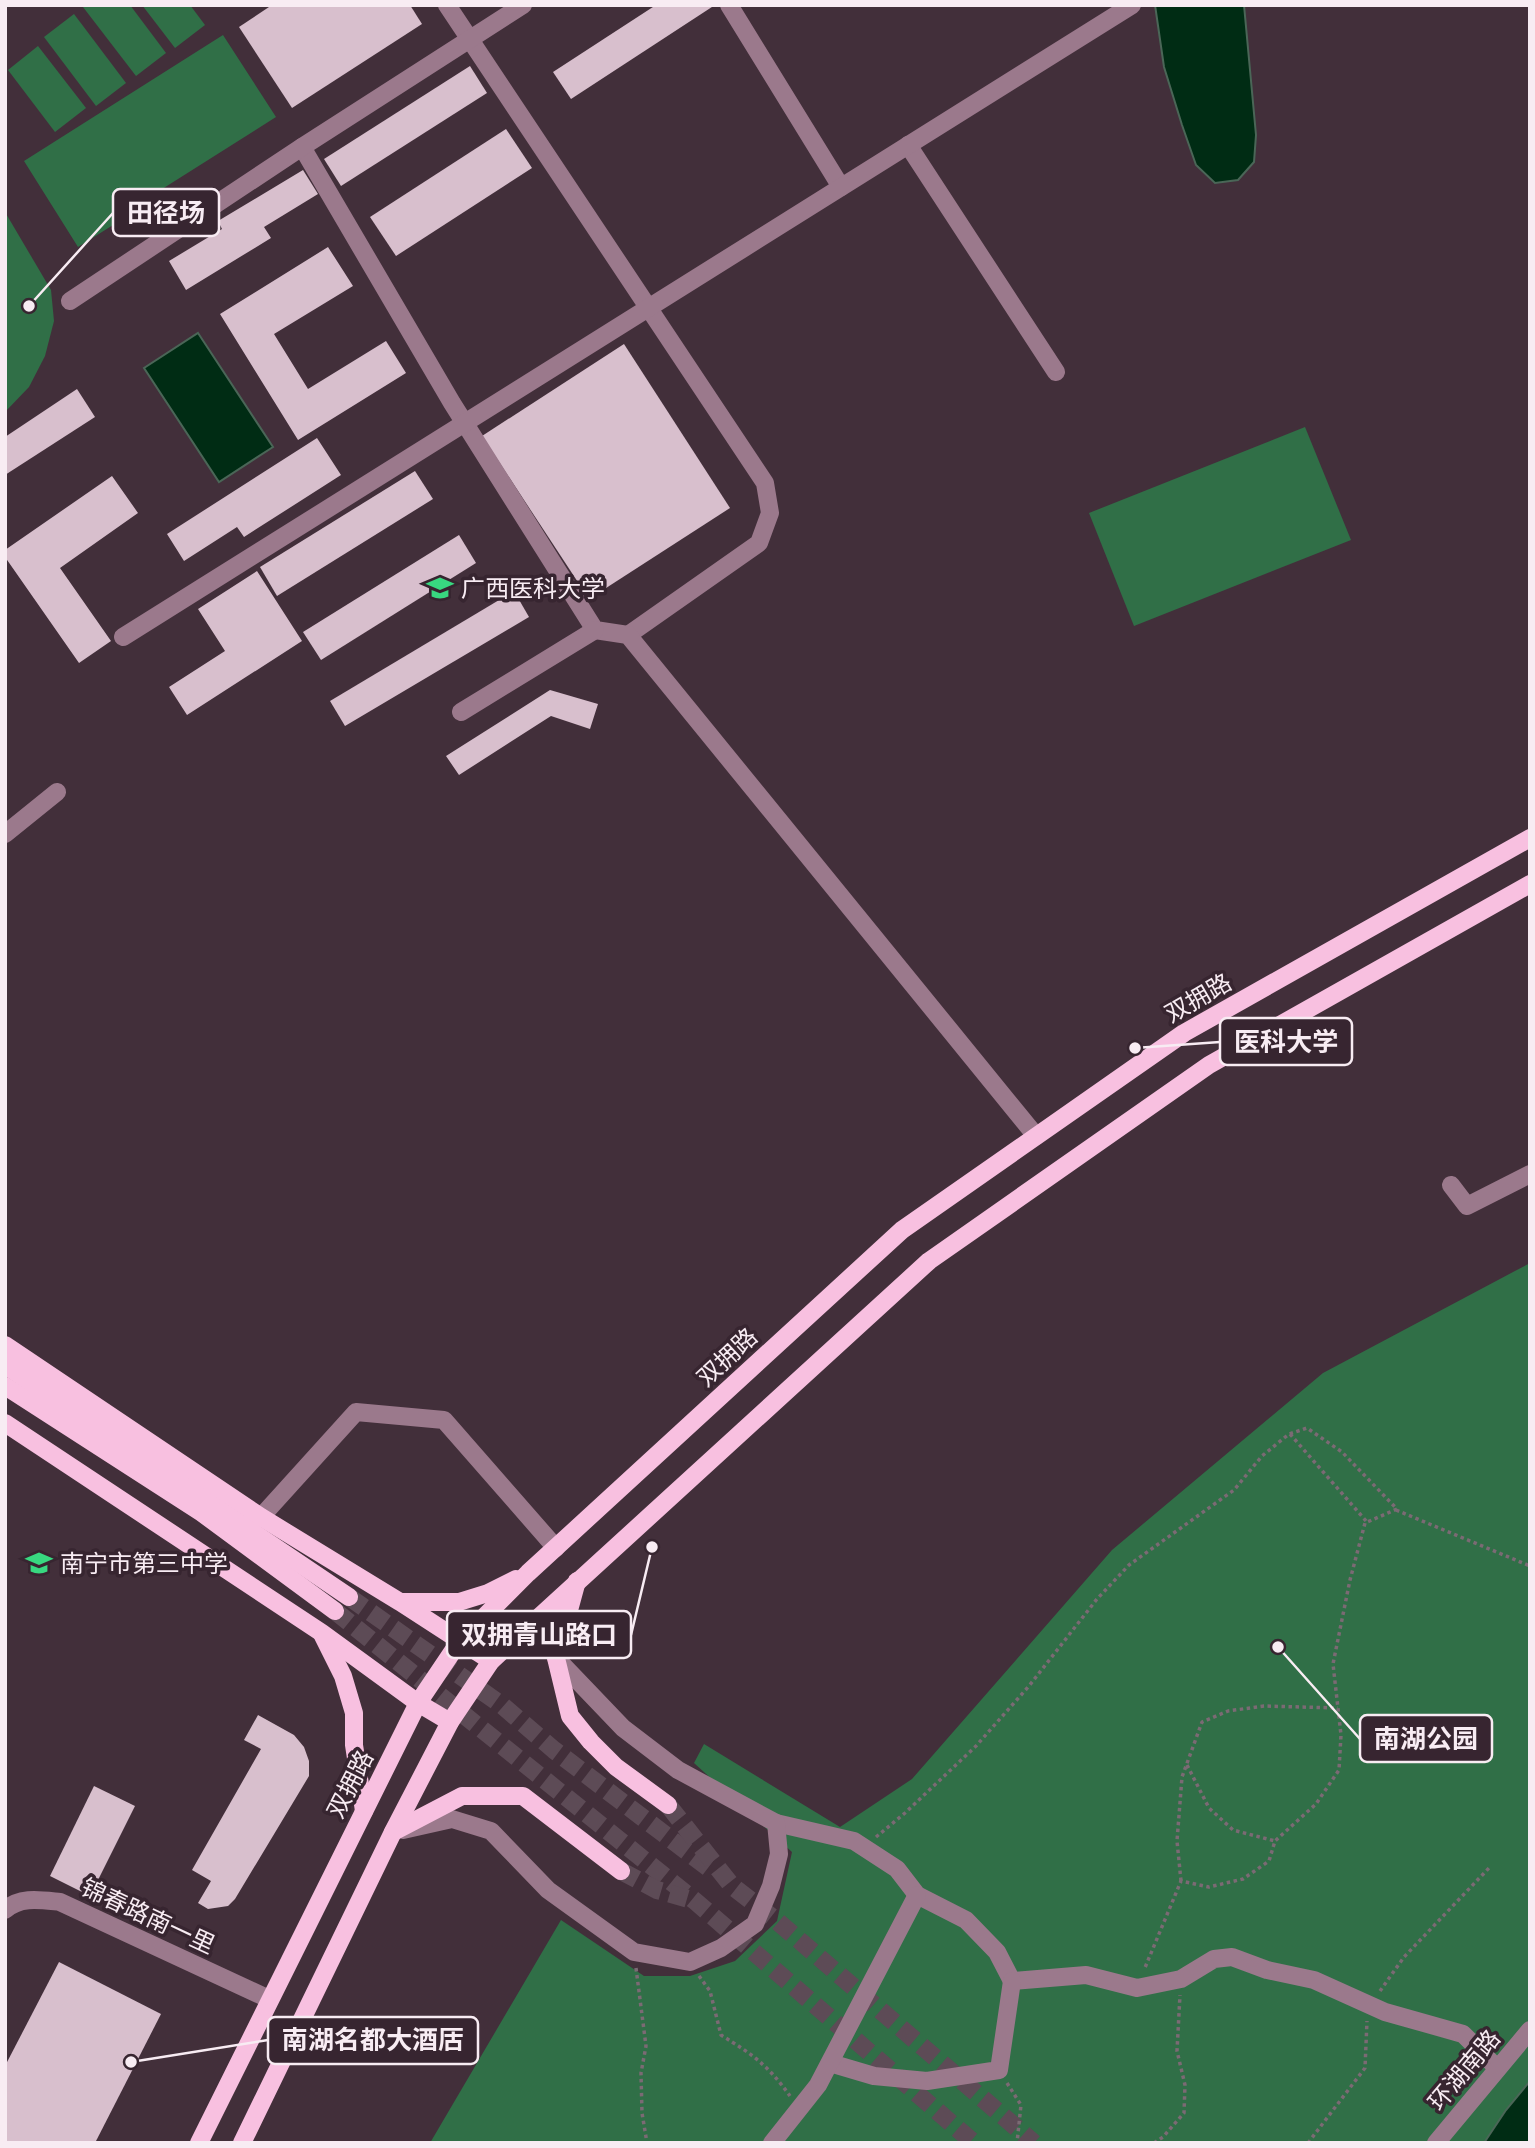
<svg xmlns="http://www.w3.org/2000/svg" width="1535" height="2148" font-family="Figtree,'Noto Sans SC',sans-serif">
<rect width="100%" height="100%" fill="#422f3a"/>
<g fill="#306f47">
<path d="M 86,5 L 130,5 L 166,53 L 136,76 L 83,7 Z"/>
<path d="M 142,5 L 190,5 L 205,25 L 175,48 Z"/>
<path d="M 74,14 L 126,83 L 96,106 L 44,37 Z"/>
<path d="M 223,35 L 276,117 L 159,191 L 161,195 L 78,247 L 24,161 Z"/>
<path d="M 38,46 L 86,108 L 55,132 L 8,70 Z"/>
<path d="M 5,212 L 51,290 L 54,321 L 45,356 L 29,387 L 5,412 Z"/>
<path d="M 1305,427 L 1351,540 L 1134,626 L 1089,513 Z"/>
<path d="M 1530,1263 L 1530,2081 L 1506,2110 L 1484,2143 L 430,2143 L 561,1920 L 644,1976 L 690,1976 L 735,1961 L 777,1921 L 792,1852 L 694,1763 L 704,1744 L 840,1827 L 912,1779 L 1112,1550 L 1323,1373 Z"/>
</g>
<g fill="#002c14" stroke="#4a6657" stroke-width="2">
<path d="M 1155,5 L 1244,5 L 1256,135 L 1254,162 L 1238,180 L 1215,183 L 1196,165 L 1182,125 L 1164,67 Z"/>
<path d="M 198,333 L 273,447 L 219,482 L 144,368 Z"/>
<path d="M 1530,2081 L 1530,2143 L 1484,2143 L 1506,2110 Z"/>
</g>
<g fill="#d8bfcd">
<path d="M 272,5 L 410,5 L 422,24 L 292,108 L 239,27 Z"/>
<path d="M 656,5 L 715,5 L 571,99 L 553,72 Z"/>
<path d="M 470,66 L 487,93 L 341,186 L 324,159 Z"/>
<path d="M 506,129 L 532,168 L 396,256 L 370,217 Z"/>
<path d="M 303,170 L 318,194 L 264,227 L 271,238 L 186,290 L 169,261 L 222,229 L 218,221 Z"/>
<path d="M 328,247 L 353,286 L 274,334 L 308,389 L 386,341 L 406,373 L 298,440 L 220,314 Z"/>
<path d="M 624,344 L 730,508 L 589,599 L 482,436 Z"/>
<path d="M 77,389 L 95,417 L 5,475 L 5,437 Z"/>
<path d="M 317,438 L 341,475 L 244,537 L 237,527 L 184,561 L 167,534 Z"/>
<path d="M 415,471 L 433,499 L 277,596 L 260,567 Z"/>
<path d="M 112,476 L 138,513 L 60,568 L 111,641 L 79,663 L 5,557 L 5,550 Z"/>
<path d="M 459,535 L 476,563 L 321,660 L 303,632 Z"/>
<path d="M 257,571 L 302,641 L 187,715 L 169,687 L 225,651 L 198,609 Z"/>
<path d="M 514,591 L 529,617 L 345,726 L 330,701 Z"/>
<path d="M 550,690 L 598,704 L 590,729 L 551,716 L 459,775 L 446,756 Z"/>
<path d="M 258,1715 L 294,1735 L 304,1747 L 309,1761 L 309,1776 L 235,1899 L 228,1906 L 208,1909 L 198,1903 L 211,1881 L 192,1870 L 261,1749 L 244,1740 Z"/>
<path d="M 94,1786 L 135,1806 L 90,1896 L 50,1876 Z"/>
<path d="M 59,1962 L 161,2014 L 95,2143 L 5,2143 L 5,2066 Z"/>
</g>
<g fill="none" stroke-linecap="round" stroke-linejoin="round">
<g stroke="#5d4b56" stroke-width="18" stroke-dasharray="18 9" stroke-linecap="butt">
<path d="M 349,1597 L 503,1706 L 554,1750 L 710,1869"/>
<path d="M 335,1611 L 695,1901 L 974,2143"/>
<path d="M 668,1805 L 732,1886 L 777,1921 L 1034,2143"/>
<path d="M 621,1871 L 657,1890 L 688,1899"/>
</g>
<g stroke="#7b6a74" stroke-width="3.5" stroke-dasharray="3.5 3.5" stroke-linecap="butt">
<path d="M 1290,1434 L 1367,1522"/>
<path d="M 1396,1510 L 1530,1566"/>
<path d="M 1187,1765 L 1209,1808 L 1233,1830 L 1275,1841"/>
<path d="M 876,1837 L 905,1813 L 976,1746 L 1029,1686 L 1097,1599 L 1129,1565 L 1234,1490 L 1262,1456 L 1289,1434 L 1307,1428 L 1342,1452 L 1397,1509 L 1365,1523 L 1350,1580 L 1333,1664 L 1341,1735 L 1339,1770 L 1316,1804 L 1275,1841 L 1269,1861 L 1243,1879 L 1209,1887 L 1181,1881 L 1144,1970"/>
<path d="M 1181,1881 L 1177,1841 L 1182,1777 L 1202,1722 L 1228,1711 L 1264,1706 L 1338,1708"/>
<path d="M 636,1968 L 646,2046 L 641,2073 L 642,2113 L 647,2143"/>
<path d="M 699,1976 L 710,1991 L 721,2035 C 753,2055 767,2064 790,2096"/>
<path d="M 1380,1991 L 1404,1957 L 1489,1868"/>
<path d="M 1007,2083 L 1021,2105 L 1017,2143"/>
<path d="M 1154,2143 L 1163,2137 L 1184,2113 L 1185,2085 L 1177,2051 L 1180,1995"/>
<path d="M 1308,2143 L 1365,2068 L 1367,2021"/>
</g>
<g stroke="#9b798c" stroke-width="18">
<path d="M 447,5 L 765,483 L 770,513 L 759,543 L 628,635"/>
<path d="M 729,5 L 841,187"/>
<path d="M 908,145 L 1056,372"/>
<path d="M 302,147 L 452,403 L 595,630 L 628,635 L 1036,1136"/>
<path d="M 70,301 L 302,147 L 523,5"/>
<path d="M 123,637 L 1132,5"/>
<path d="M 461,712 L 595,630"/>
<path d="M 5,834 L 57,792"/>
<path d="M 1451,1185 L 1467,1206 L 1530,1174"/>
<path d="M 261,1517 L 356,1412 L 444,1420 L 556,1548"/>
<path d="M 776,1823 L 854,1841 L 897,1869 L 917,1895 L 966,1920 L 997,1952 L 1012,1981 L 1086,1975 L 1137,1988 L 1181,1979 L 1214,1959 L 1232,1957 L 1267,1970 L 1314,1980 L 1385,2012 L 1463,2034 L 1497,2068"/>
<path d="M 403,1830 L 452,1819 L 491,1831 L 548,1890 L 634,1952 L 690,1962 L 721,1948 L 755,1924 L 771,1886 L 779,1854 L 776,1823 L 678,1770 L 623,1728 L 556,1658"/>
<path d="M 5,1910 C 20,1896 41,1900 60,1902 L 269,1999"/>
<path d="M 830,2063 L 874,2076 L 927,2081 L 999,2070 L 1012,1981"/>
<path d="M 772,2143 L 818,2085 L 917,1895"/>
<path d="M 1436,2143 L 1530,2030"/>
</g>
<g stroke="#f8c0e0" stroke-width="18">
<path d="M 5,1345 L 261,1517 L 400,1602 L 491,1661"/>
<path d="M 5,1365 L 349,1597"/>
<path d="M 5,1386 L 202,1513 L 335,1611"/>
<path d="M 5,1423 L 322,1633 L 418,1703 L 450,1722"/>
<path d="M 577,1581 L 556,1658 L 570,1716 L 591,1742 L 616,1767 L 668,1805"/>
<path d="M 401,1602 L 459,1602 L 488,1593 L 516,1579"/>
<path d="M 323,1636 L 343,1676 L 354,1713 L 354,1745 L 364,1811"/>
<path d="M 393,1832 L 462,1796 L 523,1796 L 621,1871"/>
<path d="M 199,2143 L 418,1703 L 459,1642 L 528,1573 L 902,1230 L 1184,1033 L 1530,838"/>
<path d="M 242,2143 L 393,1832 L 450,1722 L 491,1661 L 929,1261 L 1209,1065 L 1530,884"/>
</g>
</g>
<defs>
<g id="university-bare" transform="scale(2.1)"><path d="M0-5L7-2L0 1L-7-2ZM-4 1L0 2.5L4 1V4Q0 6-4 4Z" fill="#38d880" stroke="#372530" stroke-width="2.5" paint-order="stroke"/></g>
<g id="school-bare" transform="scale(2.1)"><path d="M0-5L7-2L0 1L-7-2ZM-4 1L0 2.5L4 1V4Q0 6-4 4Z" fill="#38d880" stroke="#372530" stroke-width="2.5" paint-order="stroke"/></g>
</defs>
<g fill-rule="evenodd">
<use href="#university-bare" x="440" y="588"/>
<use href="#school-bare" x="39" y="1563"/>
</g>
<g text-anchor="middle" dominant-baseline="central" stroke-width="7" stroke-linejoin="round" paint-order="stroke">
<g font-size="24" fill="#f8ecf3" stroke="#372530" text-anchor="start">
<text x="461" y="588">广西医科大学</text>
<text x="60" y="1563">南宁市第三中学</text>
</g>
<g font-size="24" fill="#f8ecf3" stroke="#372530">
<text transform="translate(1198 998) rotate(-30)">双拥路</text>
<text transform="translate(727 1357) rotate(-43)">双拥路</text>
<text transform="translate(350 1784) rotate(-63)">双拥路</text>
<text transform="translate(148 1916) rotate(25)">锦春路南一里</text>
<text transform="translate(1464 2070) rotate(-50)">环湖南路</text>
</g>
</g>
<path fill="none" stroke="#f8ecf3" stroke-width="2.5" d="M29 306L113 213M1135 1048L1220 1042M652 1547L631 1635M1278 1647L1360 1739M131 2062L268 2040"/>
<g fill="#f8ecf3" stroke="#372530" stroke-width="2.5">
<circle cx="29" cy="306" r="7"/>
<circle cx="1135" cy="1048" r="7"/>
<circle cx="652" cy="1547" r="7"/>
<circle cx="1278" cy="1647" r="7"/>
<circle cx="131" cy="2062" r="7"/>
</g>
<g fill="#372530" stroke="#f8ecf3" stroke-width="2.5">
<rect x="113" y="189" width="106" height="47" rx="7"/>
<rect x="1220" y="1018" width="132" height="47" rx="7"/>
<rect x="447" y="1611" width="184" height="47" rx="7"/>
<rect x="1360" y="1715" width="132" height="47" rx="7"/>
<rect x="268" y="2017" width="210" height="47" rx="7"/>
</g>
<g font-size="26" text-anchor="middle" font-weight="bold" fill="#f8ecf3">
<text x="166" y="222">田径场</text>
<text x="1286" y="1051">医科大学</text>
<text x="539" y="1644">双拥青山路口</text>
<text x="1426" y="1748">南湖公园</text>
<text x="373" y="2049">南湖名都大酒㕆</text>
</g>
<rect width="1535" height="2148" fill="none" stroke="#f8ecf3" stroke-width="14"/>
</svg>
